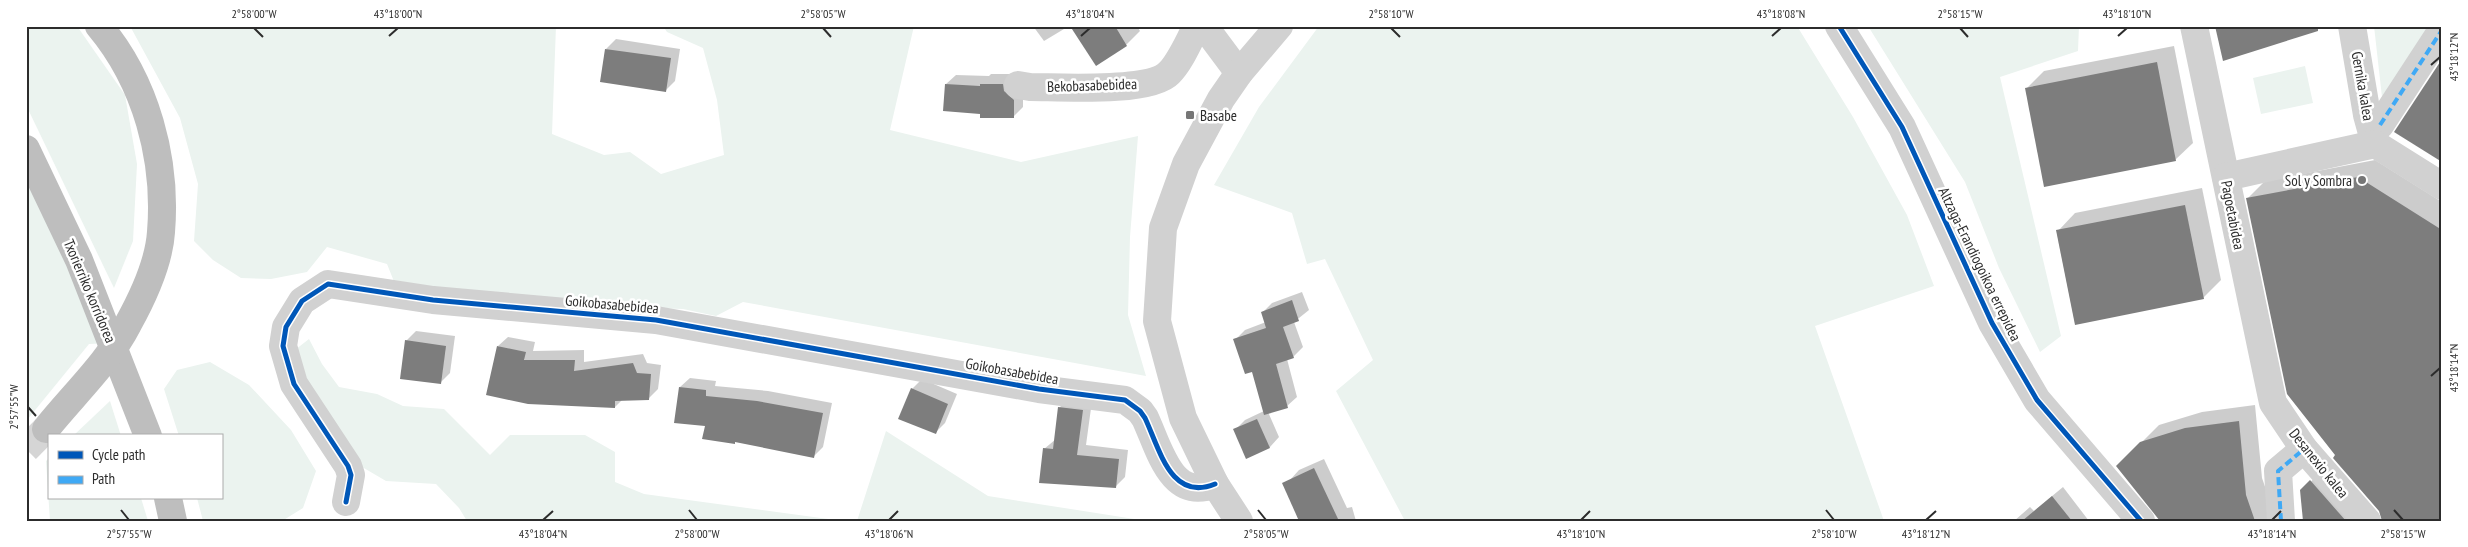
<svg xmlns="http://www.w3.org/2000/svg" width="2468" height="547" font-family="'PT Sans Narrow',sans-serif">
<rect width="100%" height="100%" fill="#fff"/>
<g fill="#ebf3ef">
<path d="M 26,26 L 77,26 L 125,95 L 137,164 L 133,241 L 114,288 L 26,105 Z"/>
<path d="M 130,26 L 556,26 L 552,134 L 604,155 L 630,152 L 661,174 L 724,155 L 717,100 L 703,48 L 667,32 L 663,26 L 914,26 L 890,130 L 1021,162 L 1138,136 L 1130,237 L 1128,315 L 1146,376 L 743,302 L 716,316 L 683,309 L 592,306 L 395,284 L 387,264 L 327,247 L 307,272 L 271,279 L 241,278 L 213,260 L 194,241 L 198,184 L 180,118 Z"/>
<path d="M 1319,26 L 1797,26 L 1853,117 L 1907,215 L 1934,286 L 1815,326 L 1884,521 L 1405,521 L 1336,391 L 1373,360 L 1325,259 L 1307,264 L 1292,213 L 1214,185 L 1259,107 Z"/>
<path d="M 1868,26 L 2079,26 L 2078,51 L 2000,77 L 2061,336 L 2040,352 L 1999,268 L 1965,182 Z"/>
<path d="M 2374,26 L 2441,26 L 2384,115 Z"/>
<path d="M 2305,66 L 2313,103 L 2261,114 L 2253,78 Z"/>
<path d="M 26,170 L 112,343 L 89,344 L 27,420 Z"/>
<path d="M 309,339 L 322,364 L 339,387 L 377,394 L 403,406 L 444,409 L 490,455 L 510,435 L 585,435 L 615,452 L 615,482 L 644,494 L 843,521 L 467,521 L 459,508 L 436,484 L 386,481 L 357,464 L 291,353 Z"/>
<path d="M 210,362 L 249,385 L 291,430 L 316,471 L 303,508 L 282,521 L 203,521 L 197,498 L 221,498 L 221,436 L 179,436 L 164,389 L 177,370 Z"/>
<path d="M 110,401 L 121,436 L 73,436 Z"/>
<path d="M 886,431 L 988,496 L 1147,521 L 857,521 Z"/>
<path d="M 49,458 L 49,498 L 141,498 L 148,521 L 50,521 L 46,461 Z"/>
</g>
<g fill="#0003">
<path d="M 1033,26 L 1069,26 L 1044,41 Z"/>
<path d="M 1072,26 L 1137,26 L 1140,31 L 1126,45 Z"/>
<path d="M 2216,26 L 2328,26 L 2224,59 Z"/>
<path d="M 616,39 L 680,49 L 675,81 L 665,91 L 606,49 Z"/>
<path d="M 2174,46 L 2193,143 L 2175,160 L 2027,88 L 2044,71 Z"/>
<path d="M 991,74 L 1012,74 L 1023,90 L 1023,107 L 1013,117 L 981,112 L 946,84 L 956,75 L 989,76 Z"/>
<path d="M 2375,160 L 2442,202 L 2442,521 L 2380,510 L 2337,455 L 2247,199 L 2265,181 Z"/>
<path d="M 2202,188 L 2221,280 L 2203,298 L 2058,231 L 2075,213 Z"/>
<path d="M 1302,292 L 1309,310 L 1294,322 L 1303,347 L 1293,357 L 1287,359 L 1297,397 L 1287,406 L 1268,412 L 1279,437 L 1270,447 L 1247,457 L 1235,430 L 1245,420 L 1264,411 L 1253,371 L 1235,340 L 1245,330 L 1266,322 L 1262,313 L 1272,303 Z"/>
<path d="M 416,331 L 455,336 L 450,373 L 440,383 L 406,341 Z"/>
<path d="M 508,337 L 535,342 L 533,351 L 584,350 L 584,362 L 643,354 L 647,363 L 661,365 L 658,389 L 648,399 L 622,400 L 615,407 L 498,346 Z"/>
<path d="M 690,378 L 716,381 L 715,386 L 768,391 L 832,403 L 823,447 L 813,457 L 706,425 L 680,387 Z"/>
<path d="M 922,379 L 957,394 L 945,423 L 935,433 L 912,389 Z"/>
<path d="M 1069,398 L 1092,401 L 1086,445 L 1128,450 L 1125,477 L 1115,487 L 1044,449 L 1056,439 L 1059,408 Z"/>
<path d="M 2255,405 L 2262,478 L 2277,521 L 2162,521 L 2118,466 L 2159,425 L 2202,412 Z"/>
<path d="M 1324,459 L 1347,508 L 1352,507 L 1356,521 L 1309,521 L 1290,480 L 1299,470 Z"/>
<path d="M 2328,464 L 2374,521 L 2304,521 L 2302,491 Z"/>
<path d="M 2063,487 L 2089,521 L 2014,521 L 2030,507 L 2034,511 Z"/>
</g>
<g fill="#7d7d7d">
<path d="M 1070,26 L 1115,26 L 1127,46 L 1096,66 Z"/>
<path d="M 2215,26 L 2318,26 L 2318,31 L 2223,61 Z"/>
<path d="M 605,49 L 671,58 L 666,92 L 600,82 Z"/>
<path d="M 2442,59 L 2442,162 L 2394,132 Z"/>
<path d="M 2157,62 L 2176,161 L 2044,187 L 2025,88 Z"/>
<path d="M 945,84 L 980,86 L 980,84 L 1003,84 L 1004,91 L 1014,100 L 1014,118 L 980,118 L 980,114 L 943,111 Z"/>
<path d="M 2358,177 L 2442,230 L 2442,521 L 2382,521 L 2379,511 L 2333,458 L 2335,455 L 2287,394 L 2246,198 Z"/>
<path d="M 2185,205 L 2204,299 L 2075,325 L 2056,230 Z"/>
<path d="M 1292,300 L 1299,321 L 1283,327 L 1294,358 L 1276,364 L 1288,408 L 1264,415 L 1252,372 L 1245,374 L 1233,339 L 1266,328 L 1261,312 Z"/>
<path d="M 405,340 L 446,346 L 441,384 L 400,379 Z"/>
<path d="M 497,346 L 526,352 L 524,360 L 575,360 L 574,371 L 633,363 L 637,373 L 651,374 L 649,400 L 615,401 L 615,408 L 528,404 L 486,395 Z"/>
<path d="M 679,387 L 706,390 L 706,396 L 757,401 L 823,413 L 814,458 L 735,442 L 735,444 L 702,439 L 705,426 L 674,423 Z"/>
<path d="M 911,388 L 948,404 L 936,434 L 898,419 Z"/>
<path d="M 1058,407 L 1083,410 L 1077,455 L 1119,459 L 1116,488 L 1039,483 L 1043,448 L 1053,449 Z"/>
<path d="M 1257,419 L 1270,448 L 1246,459 L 1233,429 Z"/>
<path d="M 2239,421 L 2246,495 L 2255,521 L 2160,521 L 2116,466 L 2140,442 L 2185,428 Z"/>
<path d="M 1314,468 L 1339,521 L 1299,521 L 1282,483 Z"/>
<path d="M 2310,480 L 2346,521 L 2303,521 L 2300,490 Z"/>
<path d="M 2052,496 L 2072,521 L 2022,521 Z"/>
</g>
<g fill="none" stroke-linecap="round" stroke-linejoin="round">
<path stroke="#d5d5d5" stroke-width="28" stroke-dasharray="28 14" stroke-linecap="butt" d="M 26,449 L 46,429"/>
<g stroke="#d1d1d1" stroke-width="28">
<path d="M 1204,26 L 1239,73"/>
<path d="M 1839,26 L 1902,127 L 1992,323 L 2037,400 L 2141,521"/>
<path d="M 2194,26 L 2273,403 L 2304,449 L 2367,521"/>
<path d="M 2352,26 L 2367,115 L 2375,144"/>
<path d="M 1018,85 L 1030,87 C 1060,87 1150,93 1169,73 C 1181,61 1189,40 1197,26"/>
<path d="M 2380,125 L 2442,30"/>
<path d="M 2226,177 L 2375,144 L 2442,186"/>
<path d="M 346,502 L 351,475 L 348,466 L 294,384 L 283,346 L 286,327 L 302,301 L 328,284 L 433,300 L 656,320 L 1039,389 L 1125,400 L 1140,411 L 1145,418 C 1160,450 1171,502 1215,484"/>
<path d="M 1239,521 L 1215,484 L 1183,418 L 1157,321 L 1163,228 L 1186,164 L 1221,99 L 1239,73 L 1279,26"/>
<path d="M 2281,521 L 2278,471 L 2304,449"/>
</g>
<g stroke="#bebebe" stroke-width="28">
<path d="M 26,149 L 79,260 L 148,436"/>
<path d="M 46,429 C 73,395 108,363 128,324 C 143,297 159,263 161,232 C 167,159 146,82 99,26"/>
<path d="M 168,498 L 173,521"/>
</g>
<g stroke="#3fa9f5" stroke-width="4" stroke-dasharray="8 4" stroke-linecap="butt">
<path d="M 2380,125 L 2442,30"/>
<path d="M 2281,521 L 2278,471 L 2304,449"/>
</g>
<g stroke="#fff" stroke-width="8">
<g id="cycleway">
<path d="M 1839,26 L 1902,127 L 1992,323 L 2037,400 L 2141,521"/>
<path d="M 346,502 L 351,475 L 348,466 L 294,384 L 283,346 L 286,327 L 302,301 L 328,284 L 433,300 L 656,320 L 1039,389 L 1125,400 L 1140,411 L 1145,418 C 1160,450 1171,502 1215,484"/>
</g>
</g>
<use href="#cycleway" stroke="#0057b8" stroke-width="5"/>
</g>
<path fill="none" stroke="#2c2c2c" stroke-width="2" d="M 254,28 L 263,37M 823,28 L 831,37M 1391,28 L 1400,37M 1960,28 L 1968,37M 389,36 L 398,28M 1081,36 L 1090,28M 1772,36 L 1781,28M 2118,36 L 2127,28M 2431,65 L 2440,57M 2431,376 L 2440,368M 28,407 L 36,416M 121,510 L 129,520M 689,510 L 697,520M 1258,510 L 1266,520M 1826,510 L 1834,520M 2394,510 L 2403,520M 543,520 L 553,511M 889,520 L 898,511M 1581,520 L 1590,511M 1926,520 L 1936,511M 2272,520 L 2281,511"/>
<g fill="#767676" stroke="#fff" stroke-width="2">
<rect x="1185" y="110" width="10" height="10" rx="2.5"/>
<circle cx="2362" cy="180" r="5"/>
</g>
<g text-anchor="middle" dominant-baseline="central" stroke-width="5" stroke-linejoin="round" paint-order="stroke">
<g font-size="15" fill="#2c2c2c" stroke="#fff">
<text transform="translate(1092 85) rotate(-2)">Bekobasabebidea</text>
<text transform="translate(2363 86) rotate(80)">Gernika kalea</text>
<text transform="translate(2233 215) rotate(79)">Pagoetabidea</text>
<text transform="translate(1980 264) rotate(64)">Altzaga-Erandiogoikoa errepidea</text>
<text transform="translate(90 291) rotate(67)">Txorierriko korridorea</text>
<text transform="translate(612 304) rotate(5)">Goikobasabebidea</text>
<text transform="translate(1012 371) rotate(10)">Goikobasabebidea</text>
<text transform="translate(2319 463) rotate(51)">Desanexio kalea</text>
</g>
<g font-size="15" fill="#2c2c2c" stroke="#fff" text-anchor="start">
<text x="1200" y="115">Basabe</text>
<text x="2352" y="180" text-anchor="end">Sol y Sombra</text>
</g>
</g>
<rect width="2468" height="547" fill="none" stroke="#ffffff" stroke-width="55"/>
<rect x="48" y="434" width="175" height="65" fill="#ffffff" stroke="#ababab"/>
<rect x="58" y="451" width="25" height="8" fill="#0057b8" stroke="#ababab"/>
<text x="92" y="460" font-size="15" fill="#2c2c2c">Cycle path</text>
<rect x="58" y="476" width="25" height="8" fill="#3fa9f5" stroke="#ababab"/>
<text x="92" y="484" font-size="15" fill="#2c2c2c">Path</text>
<rect x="28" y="28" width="2412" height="492" fill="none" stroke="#2c2c2c" stroke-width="2"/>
<g font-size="12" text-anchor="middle" fill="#2c2c2c">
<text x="254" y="18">2°58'00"W</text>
<text x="398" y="18">43°18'00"N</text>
<text x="823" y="18">2°58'05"W</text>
<text x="1090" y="18">43°18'04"N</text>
<text x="1391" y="18">2°58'10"W</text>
<text x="1781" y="18">43°18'08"N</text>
<text x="1960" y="18">2°58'15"W</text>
<text x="2127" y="18">43°18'10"N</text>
<text transform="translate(2454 57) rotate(-90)" y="4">43°18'12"N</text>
<text transform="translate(2454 368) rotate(-90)" y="4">43°18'14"N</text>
<text transform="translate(14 407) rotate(-90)" y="4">2°57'55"W</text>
<text x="129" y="538">2°57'55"W</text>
<text x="543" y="538">43°18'04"N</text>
<text x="697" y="538">2°58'00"W</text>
<text x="889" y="538">43°18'06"N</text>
<text x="1266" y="538">2°58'05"W</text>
<text x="1581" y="538">43°18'10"N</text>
<text x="1834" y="538">2°58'10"W</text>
<text x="1926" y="538">43°18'12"N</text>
<text x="2272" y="538">43°18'14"N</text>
<text x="2403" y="538">2°58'15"W</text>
</g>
</svg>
